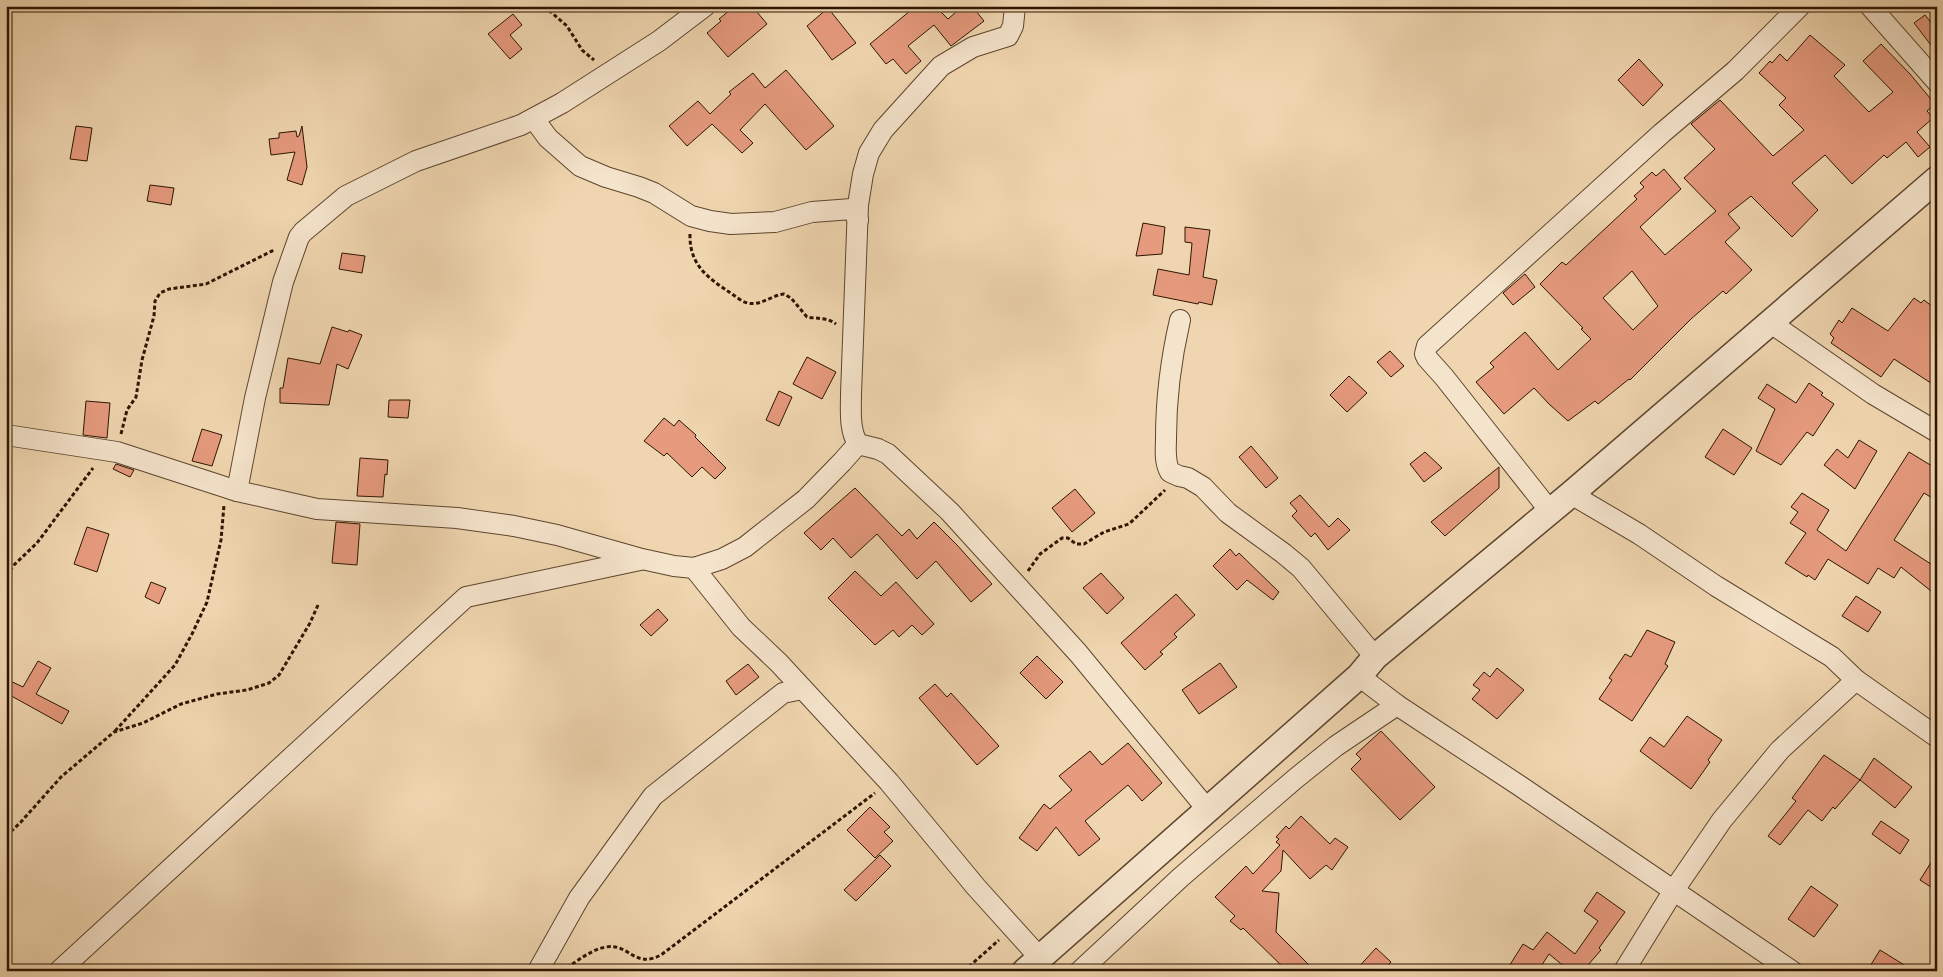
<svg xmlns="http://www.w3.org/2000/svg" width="1943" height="977" font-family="'Libre Caslon Text',serif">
<rect width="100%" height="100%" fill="#f0d6b0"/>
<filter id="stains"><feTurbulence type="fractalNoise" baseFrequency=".004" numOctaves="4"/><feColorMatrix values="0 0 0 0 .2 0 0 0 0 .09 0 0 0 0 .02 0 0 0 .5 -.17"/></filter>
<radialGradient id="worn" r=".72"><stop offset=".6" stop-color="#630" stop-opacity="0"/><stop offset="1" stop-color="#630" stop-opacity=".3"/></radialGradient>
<g fill="#e69a7e" stroke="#2c1501" fill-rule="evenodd">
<path d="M 735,6 L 752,6 L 767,24 L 728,57 L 707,33 L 721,21 L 719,19 Z"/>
<path d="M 916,6 L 935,6 L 948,19 L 963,6 L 972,6 L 984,21 L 951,46 L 934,25 L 908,46 L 921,61 L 906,74 L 893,59 L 886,64 L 870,44 Z"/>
<path d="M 828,8 L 856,43 L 832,60 L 807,26 Z"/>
<path d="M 513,14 L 522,25 L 510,35 L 522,49 L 510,59 L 488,34 Z"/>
<path d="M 1925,15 L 1937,30 L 1937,53 L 1914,23 Z"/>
<path d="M 1810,35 L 1845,65 L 1834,76 L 1869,112 L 1893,92 L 1863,61 L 1881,44 L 1910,74 L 1935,104 L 1927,111 L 1933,118 L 1917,132 L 1930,147 L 1918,157 L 1906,142 L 1887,158 L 1884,155 L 1852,184 L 1825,155 L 1792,183 L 1818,210 L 1792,237 L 1751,196 L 1728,214 L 1740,228 L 1725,242 L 1752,270 L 1726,294 L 1723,291 L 1691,319 L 1630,380 L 1629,379 L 1598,404 L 1595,401 L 1568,421 L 1549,404 L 1534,388 L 1504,414 L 1476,382 L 1494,367 L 1490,363 L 1525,332 L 1558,370 L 1591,339 L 1581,329 L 1583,328 L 1540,284 L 1562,262 L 1566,265 L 1637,199 L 1634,196 L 1644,187 L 1640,183 L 1652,172 L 1656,176 L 1664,169 L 1681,189 L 1640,227 L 1665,255 L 1716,211 L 1684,178 L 1715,149 L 1691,124 L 1720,100 L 1773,156 L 1804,130 L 1779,105 L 1786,98 L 1759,73 L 1770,61 L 1772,63 L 1780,54 L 1787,61 ZM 1632,271 L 1658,306 L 1633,330 L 1603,298 Z"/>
<path d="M 1639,59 L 1663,85 L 1643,106 L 1618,80 Z"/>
<path d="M 786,70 L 834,126 L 806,150 L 765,104 L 740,130 L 753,143 L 742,153 L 712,124 L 687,146 L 669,126 L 698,101 L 710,114 L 731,94 L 729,92 L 753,73 L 765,88 Z"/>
<path d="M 76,126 L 92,128 L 87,161 L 70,159 Z"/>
<path d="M 302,126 L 307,167 L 302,185 L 287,180 L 295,152 L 271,155 L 269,139 L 279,138 L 279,133 L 296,131 L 297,137 L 299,136 Z"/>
<path d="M 150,185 L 174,188 L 171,205 L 147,201 Z"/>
<path d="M 1143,223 L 1165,227 L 1162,254 L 1136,256 Z"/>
<path d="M 1185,227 L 1210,230 L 1203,277 L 1217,280 L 1212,305 L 1199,302 L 1198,304 L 1153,295 L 1158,269 L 1189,275 L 1192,243 L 1185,242 Z"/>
<path d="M 342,253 L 365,256 L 362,273 L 339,269 Z"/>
<path d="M 1525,274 L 1535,287 L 1513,305 L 1503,293 Z"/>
<path d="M 1914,298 L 1921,303 L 1924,300 L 1937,310 L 1937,387 L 1894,359 L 1881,377 L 1831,343 L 1834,338 L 1830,334 L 1839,320 L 1842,323 L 1852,308 L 1888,331 Z"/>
<path d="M 332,327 L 348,332 L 349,330 L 362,335 L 348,369 L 337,364 L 329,405 L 280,403 L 280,388 L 283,388 L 288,358 L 320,364 Z"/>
<path d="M 1390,351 L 1404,366 L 1391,377 L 1377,362 Z"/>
<path d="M 807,357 L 836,372 L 822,399 L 793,384 Z"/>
<path d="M 1349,376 L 1367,393 L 1347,412 L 1330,395 Z"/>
<path d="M 1809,383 L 1823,393 L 1821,395 L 1834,404 L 1813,436 L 1807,432 L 1781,465 L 1756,451 L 1775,409 L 1758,398 L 1767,384 L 1796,403 Z"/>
<path d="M 779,391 L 792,397 L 779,426 L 766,420 Z"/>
<path d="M 389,400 L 410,400 L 408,418 L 388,417 Z"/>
<path d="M 86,401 L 110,403 L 107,438 L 83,435 Z"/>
<path d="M 664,418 L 674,426 L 679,420 L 696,435 L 695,437 L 726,468 L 715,479 L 702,467 L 692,477 L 667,453 L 664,456 L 644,441 Z"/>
<path d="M 202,429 L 222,435 L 212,466 L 192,461 Z"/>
<path d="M 1723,429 L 1752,448 L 1734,475 L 1705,457 Z"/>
<path d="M 1859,440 L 1877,451 L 1855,489 L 1824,465 L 1837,449 L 1848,458 Z"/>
<path d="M 1251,446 L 1278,478 L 1266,488 L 1239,457 Z"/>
<path d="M 1425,452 L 1442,468 L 1424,482 L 1410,464 Z"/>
<path d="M 1909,452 L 1937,469 L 1937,501 L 1924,493 L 1894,540 L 1937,568 L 1937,583 L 1931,591 L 1901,567 L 1894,578 L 1878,568 L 1868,584 L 1828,559 L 1815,580 L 1808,575 L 1807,577 L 1785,563 L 1806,533 L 1790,523 L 1798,512 L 1791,507 L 1802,493 L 1829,510 L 1817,530 L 1846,551 Z"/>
<path d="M 360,458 L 388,460 L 387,475 L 385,474 L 383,497 L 357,496 Z"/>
<path d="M 116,464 L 134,470 L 130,477 L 113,469 Z"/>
<path d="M 1499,467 L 1499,488 L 1445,536 L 1431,522 Z"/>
<path d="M 855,488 L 902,536 L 909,529 L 917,539 L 934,522 L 957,545 L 992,584 L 971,602 L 936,561 L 917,579 L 877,534 L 851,558 L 833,538 L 821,550 L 804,533 Z"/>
<path d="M 1075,489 L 1095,513 L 1072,532 L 1052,508 Z"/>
<path d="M 1300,495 L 1329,527 L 1338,518 L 1350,530 L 1328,550 L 1315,533 L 1311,537 L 1292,516 L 1297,511 L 1290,503 Z"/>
<path d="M 336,522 L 360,524 L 357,565 L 332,563 Z"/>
<path d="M 87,527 L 109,534 L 97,572 L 74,564 Z"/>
<path d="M 1230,549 L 1236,556 L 1239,553 L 1279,592 L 1273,600 L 1247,580 L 1237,590 L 1213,566 Z"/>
<path d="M 855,571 L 881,596 L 896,582 L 934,624 L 922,635 L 912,625 L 899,637 L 893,630 L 875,645 L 828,598 Z"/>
<path d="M 1101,573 L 1124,598 L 1107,614 L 1083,588 Z"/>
<path d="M 151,582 L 166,588 L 159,604 L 145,597 Z"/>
<path d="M 1176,594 L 1195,615 L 1174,634 L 1177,637 L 1160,652 L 1163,654 L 1145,670 L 1121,643 Z"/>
<path d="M 1856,596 L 1881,612 L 1868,632 L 1842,616 Z"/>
<path d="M 658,609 L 668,620 L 651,636 L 640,625 Z"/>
<path d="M 1647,630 L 1675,642 L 1665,664 L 1668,666 L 1632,721 L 1599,699 L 1612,680 L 1609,678 L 1625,654 L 1631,657 Z"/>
<path d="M 1037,656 L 1063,682 L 1046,699 L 1020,673 Z"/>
<path d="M 38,661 L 51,668 L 36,694 L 69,711 L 62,724 L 6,693 L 6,679 L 23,687 Z"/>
<path d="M 1220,663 L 1237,687 L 1199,714 L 1182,690 Z"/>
<path d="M 748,664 L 759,677 L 736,695 L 726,681 Z"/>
<path d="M 1497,668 L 1524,690 L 1497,719 L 1472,699 L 1480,690 L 1473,685 L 1484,672 L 1490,677 Z"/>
<path d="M 935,684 L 947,697 L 951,693 L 999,746 L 977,765 L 919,698 Z"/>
<path d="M 1687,716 L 1722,740 L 1708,760 L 1710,762 L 1691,789 L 1640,751 L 1650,737 L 1664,747 Z"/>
<path d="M 1381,731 L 1435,787 L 1400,820 L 1351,769 L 1361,759 L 1356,754 Z"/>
<path d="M 1128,743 L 1162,783 L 1142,801 L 1128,785 L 1085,821 L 1100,839 L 1079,856 L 1056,827 L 1037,851 L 1019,838 L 1044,804 L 1050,809 L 1072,790 L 1059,776 L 1090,751 L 1102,765 Z"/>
<path d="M 1824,755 L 1860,780 L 1874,758 L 1912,787 L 1895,808 L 1860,780 L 1835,809 L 1833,807 L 1822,821 L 1808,810 L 1780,845 L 1768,836 L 1796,801 L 1792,798 Z"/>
<path d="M 870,807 L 890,827 L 884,832 L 893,841 L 875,858 L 847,830 Z"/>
<path d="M 1301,816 L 1330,844 L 1335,838 L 1348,847 L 1332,870 L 1326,865 L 1310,879 L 1283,850 L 1281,871 L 1262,891 L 1279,893 L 1276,932 L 1315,971 L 1287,971 L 1243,928 L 1241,930 L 1230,921 L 1235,916 L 1215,897 L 1246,866 L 1253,874 L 1280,845 L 1276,842 L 1279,839 L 1276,837 L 1286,826 L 1289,829 Z"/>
<path d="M 1881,821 L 1909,840 L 1900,854 L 1872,834 Z"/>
<path d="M 1937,853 L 1937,891 L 1920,880 Z"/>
<path d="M 880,855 L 891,866 L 856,901 L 844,890 Z"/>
<path d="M 1811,886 L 1838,905 L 1814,937 L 1788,919 Z"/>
<path d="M 1597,892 L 1625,912 L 1599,948 L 1601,950 L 1588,965 L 1596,971 L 1564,971 L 1566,968 L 1549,954 L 1538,971 L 1506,971 L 1523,944 L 1533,950 L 1547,932 L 1575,954 L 1598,921 L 1584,911 Z"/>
<path d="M 1376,948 L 1391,962 L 1383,971 L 1355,971 Z"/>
<path d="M 1880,950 L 1914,971 L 1867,971 Z"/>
</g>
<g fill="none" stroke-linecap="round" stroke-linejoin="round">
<g stroke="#5d452d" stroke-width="22">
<g id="minor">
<path d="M 1015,6 L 1013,26 L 1008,36 L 973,47 L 941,66 L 883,130 L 869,153 L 863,174 L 858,205 L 851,394 C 851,410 849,430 858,444 L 878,449 L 888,454 L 950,512 L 1078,653 L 1207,809"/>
<path d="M 1870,6 L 1937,82"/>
<path d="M 534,119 L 548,138 L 580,166 L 606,177 L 639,187 L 654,193 L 691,216 L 710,221 L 731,224 L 775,222 L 812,212 L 852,209 L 858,220"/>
<path d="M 1180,320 C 1171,359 1166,397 1166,438 C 1166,449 1164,461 1170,472 L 1179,476 L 1188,478 L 1203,487 L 1228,513 L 1283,553 L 1301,568 L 1375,657"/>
<path d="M 1771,323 L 1873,394 L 1937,432"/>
<path d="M 6,435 L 117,452 L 237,491 L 317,509 L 457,518 L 514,526 L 557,535 L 642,559 L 674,566 L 694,568 L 722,559 L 745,547 L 806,499 L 842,462 L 858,444"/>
<path d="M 237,491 L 255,398 L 283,282 L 299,237 L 303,232 L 346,196 L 416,161 L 521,125 L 562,103 L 659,41 L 705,6"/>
<path d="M 1571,494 L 1639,534 L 1716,586 L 1832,657 L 1856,680 L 1937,737"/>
<path d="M 1550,511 L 1444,377 L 1427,358 L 1425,354 L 1427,346 L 1662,133 L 1735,71 L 1800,6"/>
<path d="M 694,568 L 741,627 L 779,663 L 889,782 L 976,887 L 1040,958"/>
<path d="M 1359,676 L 1397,705 L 1520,786 L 1792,971"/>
<path d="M 59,971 L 466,597 L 640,560"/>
<path d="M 538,971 L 579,898 L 653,796 L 783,693 L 802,689"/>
<path d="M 1080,971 L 1181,877 L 1295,779 L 1336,746 L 1397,705"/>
<path d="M 1624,971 L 1674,890 L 1722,820 L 1780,750 L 1856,680"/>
</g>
</g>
<g stroke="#5d452d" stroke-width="28">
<path id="tertiary" d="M 1025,971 L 1359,676 L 1375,657 L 1571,494 L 1937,179"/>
</g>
<g stroke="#2c1501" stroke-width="3" stroke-dasharray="4 2.5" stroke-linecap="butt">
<path d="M 544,6 L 567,26 L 582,50 L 594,60"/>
<path d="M 690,234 C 689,271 716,282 742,301 C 759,309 768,296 784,294 L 791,298 L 807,317 C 817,319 827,317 836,324"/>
<path d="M 121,434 L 127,410 L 136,397 L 142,360 L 154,316 L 155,301 L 160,293 L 169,289 L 206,284 L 274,250"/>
<path d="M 1028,571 L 1040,554 L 1062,538 L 1068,538 L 1076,544 L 1084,544 L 1104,532 L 1129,524 L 1165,490"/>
<path d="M 6,576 L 14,565 L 37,543 L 93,468"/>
<path d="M 115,731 L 175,665 L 192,634 L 207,602 L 221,540 L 224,505"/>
<path d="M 6,836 L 20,823 L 61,777 L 114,732 L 143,723 L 181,704 L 217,694 L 247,690 L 269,683 L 279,675 L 310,623 L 318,605"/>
<path d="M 561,971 C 576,963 589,950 606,947 C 629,943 634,969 661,955 L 875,793"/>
<path d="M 964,971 L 999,940"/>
</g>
<use href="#minor" stroke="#f5e4cc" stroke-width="20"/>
<use href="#tertiary" stroke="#f5e4cc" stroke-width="25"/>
</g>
<rect width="1943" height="977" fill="none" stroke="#f0d6b0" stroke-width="25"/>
<rect x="8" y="8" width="1928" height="962" fill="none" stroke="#2c1501" stroke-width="2.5"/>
<rect x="12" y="12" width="1918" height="952" fill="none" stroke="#2c1501"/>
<rect width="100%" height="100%" filter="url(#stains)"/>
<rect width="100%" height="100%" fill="url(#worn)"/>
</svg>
